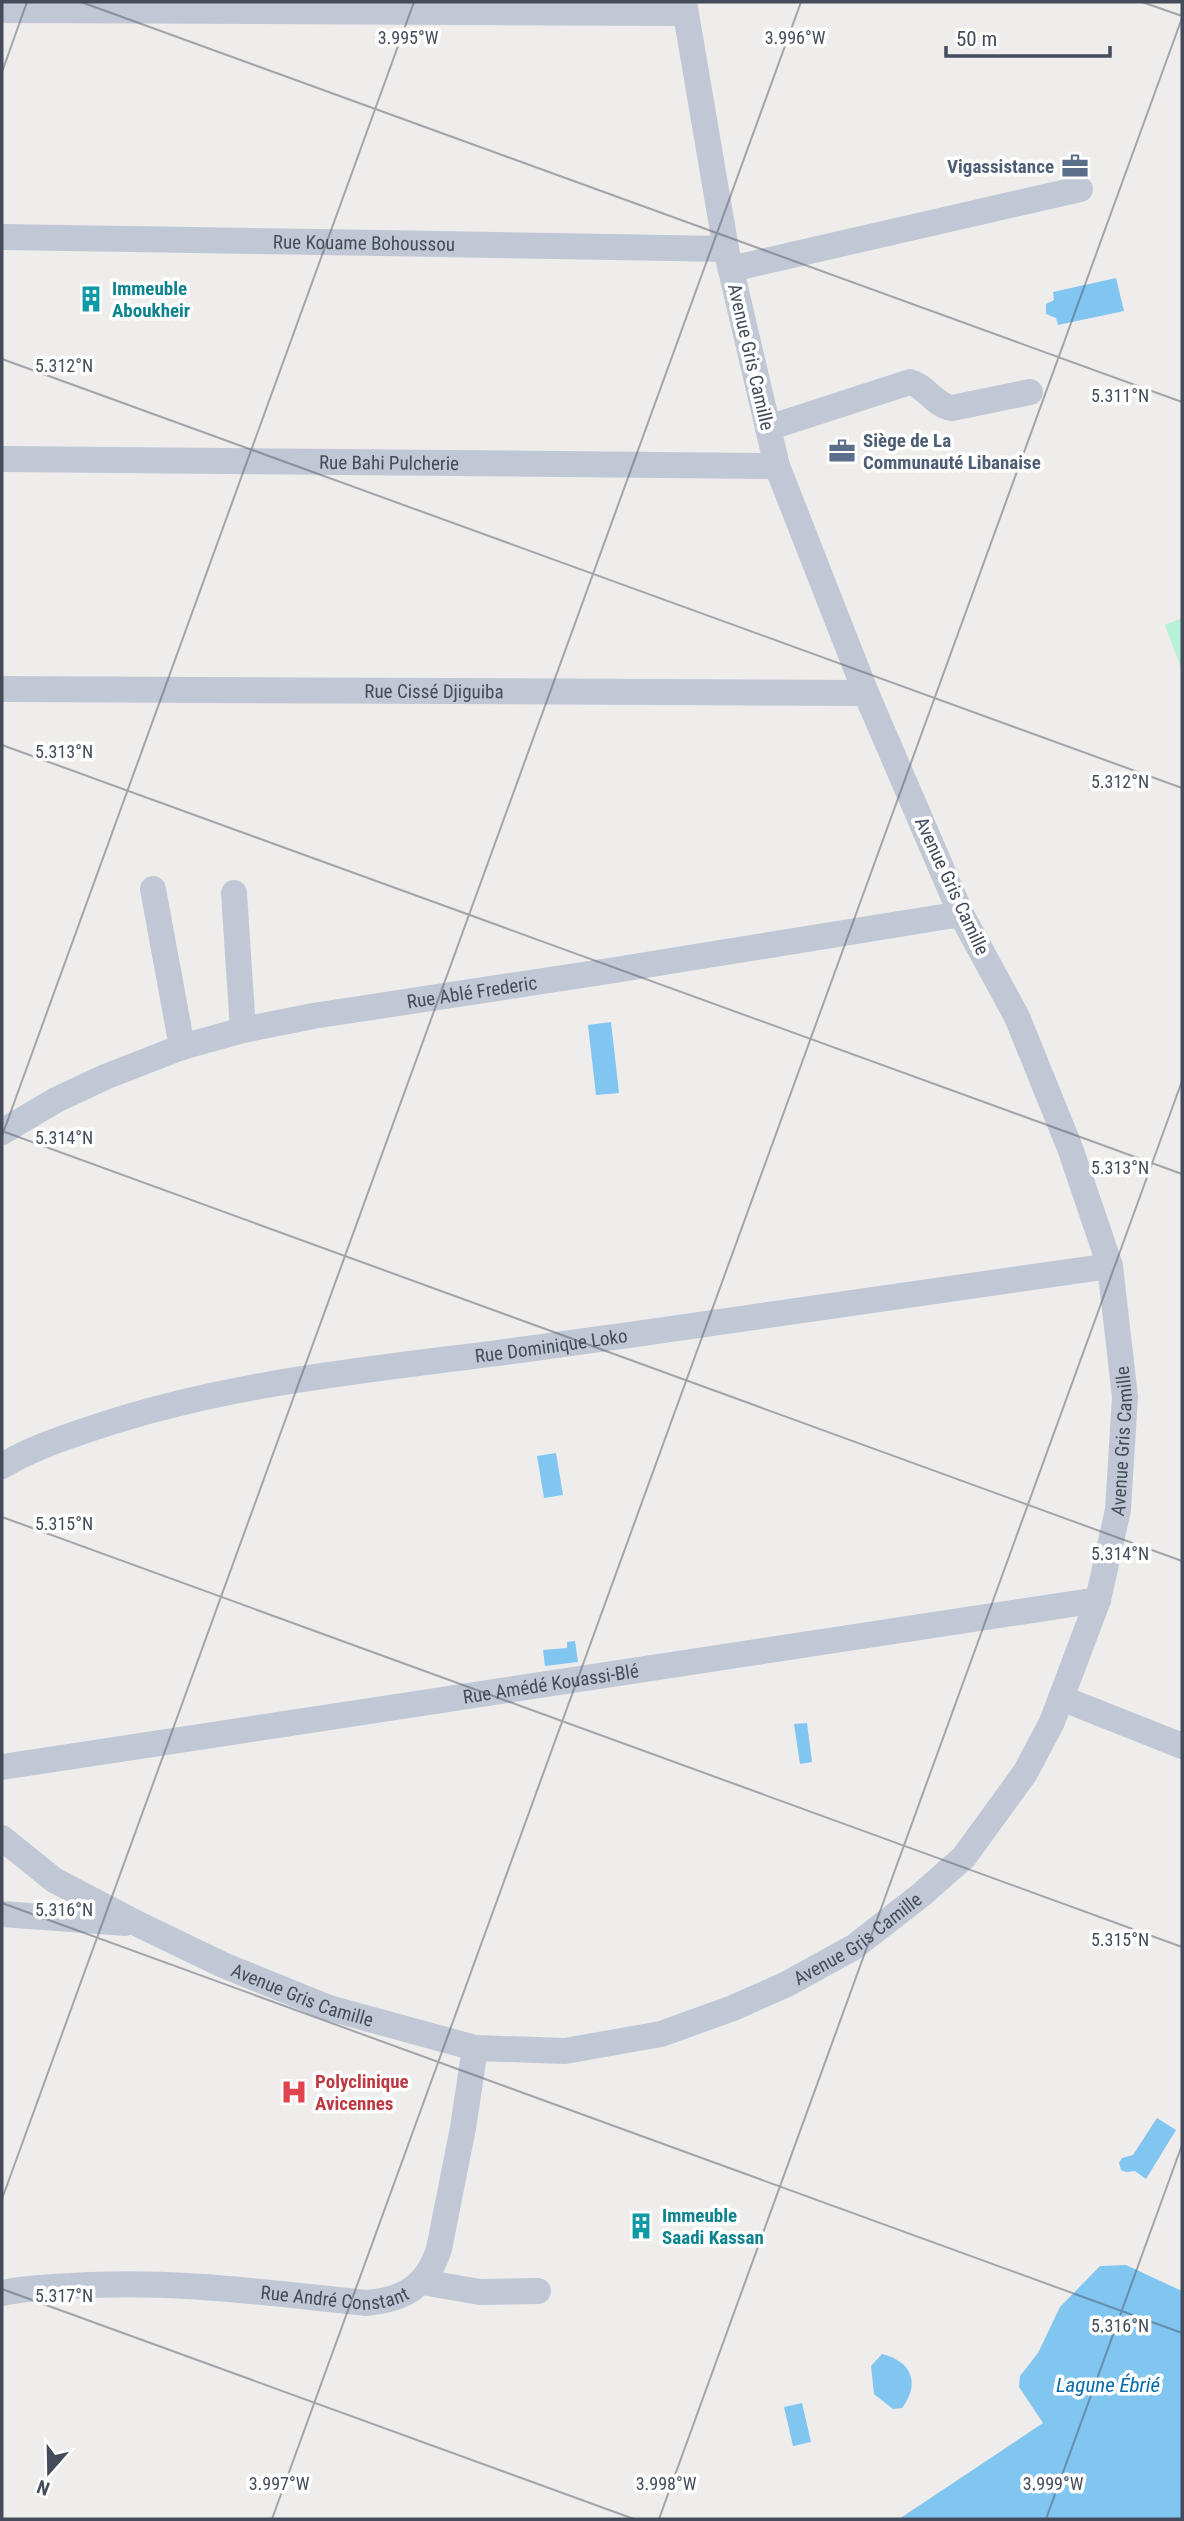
<svg xmlns="http://www.w3.org/2000/svg" width="1184" height="2521" font-family="'Roboto Condensed',sans-serif">
<rect width="100%" height="100%" fill="#efedec"/>
<path fill="#b7f1d8" d="M 1182,618 L 1182,671 L 1165,625 Z"/>
<g fill="#81c5f1">
<path d="M 1116,278 L 1124,311 L 1058,325 L 1056,318 L 1046,314 L 1046,304 L 1054,300 L 1053,292 Z"/>
<path d="M 611,1022 L 619,1093 L 596,1095 L 588,1025 Z"/>
<path d="M 556,1453 L 563,1495 L 544,1498 L 537,1456 Z"/>
<path d="M 575,1641 L 578,1662 L 545,1666 L 543,1650 L 567,1648 L 567,1642 Z"/>
<path d="M 807,1723 L 812,1762 L 800,1764 L 794,1724 Z"/>
<path d="M 1157,2118 L 1176,2130 L 1146,2179 L 1135,2171 L 1126,2172 L 1121,2170 L 1119,2163 L 1122,2158 L 1133,2155 Z"/>
<path d="M 1126,2265 L 1182,2291 L 1182,2519 L 899,2519 L 1043,2423 L 1019,2387 L 1020,2376 L 1038,2353 L 1060,2307 L 1100,2266 Z"/>
<path d="M 882,2354 C 911,2361 921,2383 902,2408 L 893,2409 L 874,2394 L 871,2366 Z"/>
<path d="M 802,2403 L 811,2442 L 793,2446 L 784,2407 Z"/>
</g>
<g fill="none" stroke-linecap="round" stroke-linejoin="round">
<g stroke="#c1c8d5" stroke-width="26">
<path d="M 2,10 L 685,13"/>
<path id="s1" d="M 2,237 C 243,242 485,243 726,249"/>
<path d="M 731,269 L 1080,189"/>
<path d="M 768,428 L 910,382 C 926,386 935,406 952,408 L 1030,392"/>
<path id="s2" d="M 2,459 L 777,466"/>
<path id="s3" d="M 2,689 L 866,693"/>
<path d="M 153,889 L 182,1047"/>
<path d="M 234,893 L 243,1030"/>
<path id="s4" d="M 2,1132 L 56,1100 L 105,1077 L 182,1047 L 243,1030 L 313,1016 L 615,970 L 961,914"/>
<path id="s5" d="M 2,1466 C 32,1448 63,1438 96,1427 C 233,1381 378,1369 520,1350 C 717,1323 914,1294 1110,1266"/>
<path d="M 1061,1698 L 1182,1746"/>
<path id="s6" d="M 2,1767 L 1098,1600"/>
<path id="s7" d="M 2,1838 L 54,1880 L 138,1924 L 223,1965 L 329,2008 L 475,2048 L 565,2051 L 661,2034 L 733,2008 L 787,1984 L 854,1947 L 921,1895 L 964,1857 L 1025,1773 L 1052,1722 L 1098,1600 L 1118,1510 L 1125,1397 L 1110,1266 L 1070,1148 L 1017,1017 L 961,914 L 866,693 L 777,466 L 726,249 L 684,2"/>
<path d="M 2,1914 L 126,1923"/>
<path d="M 422,2282 L 480,2292 L 538,2291"/>
<path id="s8" d="M 2,2293 C 25,2288 48,2287 71,2286 C 170,2279 268,2293 366,2303 C 404,2300 427,2286 439,2249 L 463,2128 L 475,2048"/>
</g>
</g>
<path fill="none" stroke="#444c5b" stroke-width="2" stroke-opacity="0.45" d="M 81,2 L 1182,402M 1142,2 L 1182,16M 2,72 L 27,2M 2,359 L 1182,788M 2,745 L 1182,1174M 2,1131 L 1182,1561M 2,1136 L 414,2M 2,1517 L 1182,1947M 2,1903 L 1182,2333M 2,2199 L 801,2M 2,2289 L 634,2519M 272,2519 L 1182,18M 659,2519 L 1182,1081M 1046,2519 L 1182,2145"/>
<defs>
<g id="office-bare" transform="scale(2.1)"><path d="M-6-3h4V-5.5h4V-3h4V5H-6ZM-1-4.5V-3h2v-1.5ZM-6 0V1H6V0Z" fill="#5c6f8a" stroke="#fff" stroke-width="2.5" paint-order="stroke"/></g>
<g id="building-bare" transform="scale(2.1)"><path d="M-4-6H4V6H1V3H-1V6H-4ZM-2.5-4.3h1.7v1.8h-1.7ZM.8-4.3h1.7v1.8H.8ZM-2.5-1h1.7V.8h-1.7ZM.8-1h1.7V.8H.8Z" fill="#0f9aa8" stroke="#fff" stroke-width="2.5" paint-order="stroke"/></g>
<g id="hospital-bare" transform="scale(2.1)"><path d="M-5-5h3v3.5h4V-5h3V5h-3V1.5h-4V5h-3Z" fill="#e0444e" stroke="#fff" stroke-width="2.5" paint-order="stroke"/></g>
</defs>
<g fill-rule="evenodd">
<use href="#office-bare" x="1075" y="166"/>
<use href="#building-bare" x="91" y="299"/>
<use href="#office-bare" x="842" y="451"/>
<use href="#hospital-bare" x="294" y="2092"/>
<use href="#building-bare" x="641" y="2226"/>
</g>
<g text-anchor="middle" dominant-baseline="central" stroke-width="7" stroke-linejoin="round" paint-order="stroke">
<g font-size="19" font-weight="bold" fill="#4e5e75" stroke="#fff" text-anchor="end">
<text x="1054" y="166">Vigassistance</text>
<text x="863" y="440" text-anchor="start">Siège de La<tspan x="863" dy="22">Communauté Libanaise</tspan></text>
</g>
<g font-size="19" fill="#444c5b" stroke="#fff">
<text stroke="none"><textPath href="#s1" startOffset="362">Rue Kouame Bohoussou</textPath></text>
<text transform="translate(751 357) rotate(77)">Avenue Gris Camille</text>
<text stroke="none"><textPath href="#s2" startOffset="387">Rue Bahi Pulcherie</textPath></text>
<text stroke="none"><textPath href="#s3" startOffset="432">Rue Cissé Djiguiba</textPath></text>
<text transform="translate(952 886) rotate(65)">Avenue Gris Camille</text>
<text stroke="none"><textPath href="#s4" startOffset="495">Rue Ablé Frederic</textPath></text>
<text stroke="none"><textPath href="#s5" startOffset="565">Rue Dominique Loko</textPath></text>
<text stroke="none"><textPath href="#s7" startOffset="1517">Avenue Gris Camille</textPath></text>
<text stroke="none"><textPath href="#s6" startOffset="555">Rue Amédé Kouassi-Blé</textPath></text>
<text stroke="none"><textPath href="#s7" startOffset="929">Avenue Gris Camille</textPath></text>
<text stroke="none"><textPath href="#s7" startOffset="341">Avenue Gris Camille</textPath></text>
<text stroke="none"><textPath href="#s8" startOffset="334">Rue André Constant</textPath></text>
</g>
<g font-size="19" font-weight="bold" fill="#0d838f" stroke="#fff" text-anchor="start">
<text x="112" y="288">Immeuble<tspan x="112" dy="22">Aboukheir</tspan></text>
<text x="662" y="2215">Immeuble<tspan x="662" dy="22">Saadi Kassan</tspan></text>
</g>
<g font-size="19" font-weight="bold" fill="#be3a42" stroke="#fff" text-anchor="start">
<text x="315" y="2081">Polyclinique<tspan x="315" dy="22">Avicennes</tspan></text>
</g>
<g font-size="21" font-style="italic" fill="#046bae" stroke="#fff">
<text x="1108" y="2385">Lagune Ébrié</text>
</g>
</g>
<g font-size="18" text-anchor="middle" fill="#444c5b" stroke="#fff" stroke-width="7" stroke-linejoin="round" paint-order="stroke">
<text x="408" y="44">3.995°W</text>
<text x="795" y="44">3.996°W</text>
<text x="64" y="372">5.312°N</text>
<text x="1120" y="402">5.311°N</text>
<text x="64" y="758">5.313°N</text>
<text x="1120" y="788">5.312°N</text>
<text x="64" y="1144">5.314°N</text>
<text x="1120" y="1174">5.313°N</text>
<text x="64" y="1530">5.315°N</text>
<text x="1120" y="1560">5.314°N</text>
<text x="64" y="1916">5.316°N</text>
<text x="1120" y="1946">5.315°N</text>
<text x="64" y="2302">5.317°N</text>
<text x="1120" y="2332">5.316°N</text>
<text x="279" y="2490">3.997°W</text>
<text x="666" y="2490">3.998°W</text>
<text x="1053" y="2490">3.999°W</text>
</g>
<rect width="1184" height="2521" fill="none" stroke="#444c5b" stroke-width="7"/>
<g transform="translate(49 2472) rotate(200)" stroke="#ffffff" stroke-width="5" paint-order="stroke">
<path d="M0-5L12 26L0 18L-12 26Z" fill="#444c5b"/>
<text y="-10" font-size="19" font-weight="bold" text-anchor="middle" fill="#444c5b">N</text>
</g>
<path d="M946 46v10h164v-10" fill="none" stroke="#444c5b" stroke-width="3.5"/>
<text x="956" y="46" font-size="21" fill="#444c5b" stroke="#ffffff" stroke-width="5" paint-order="stroke">50 m</text>
</svg>
